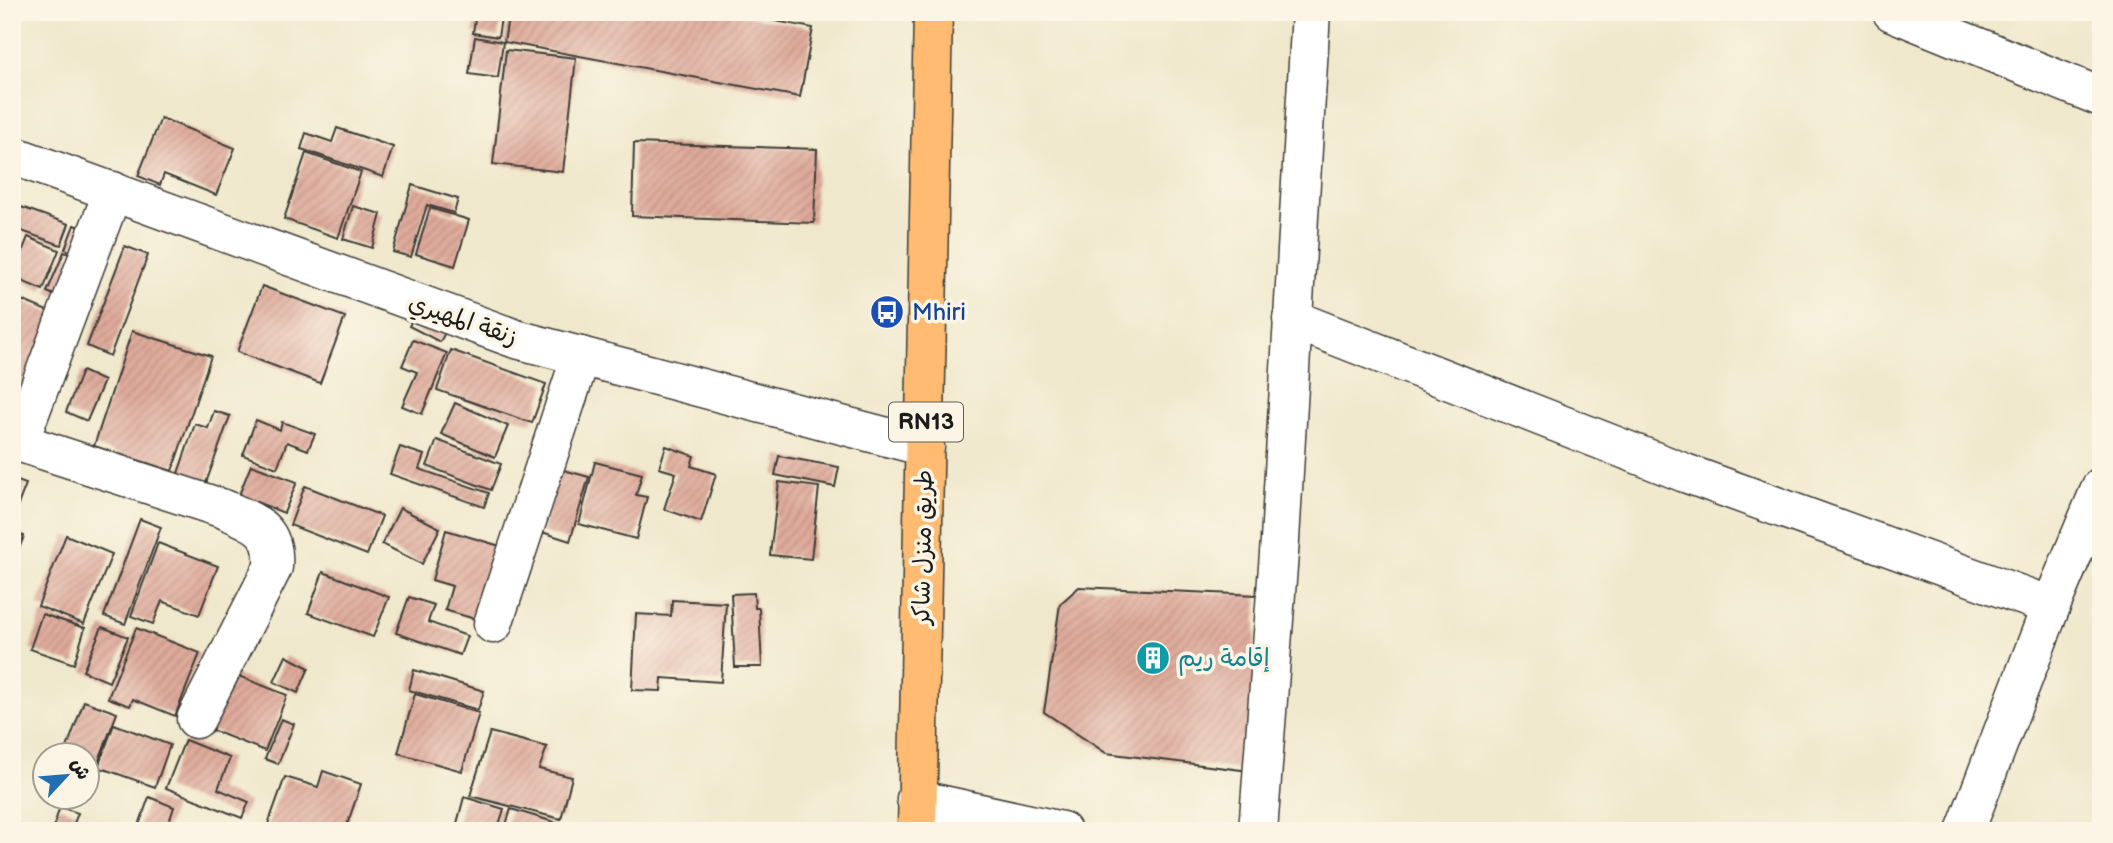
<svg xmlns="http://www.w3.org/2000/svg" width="2113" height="843" font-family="'Balsamiq Sans','Playpen Sans Arabic',sans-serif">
<defs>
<pattern id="building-hatch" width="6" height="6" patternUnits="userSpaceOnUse" patternTransform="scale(1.75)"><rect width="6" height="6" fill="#deaa9b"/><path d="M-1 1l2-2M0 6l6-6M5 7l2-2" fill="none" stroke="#be9285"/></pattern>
</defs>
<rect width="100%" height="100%" fill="#fcf5e5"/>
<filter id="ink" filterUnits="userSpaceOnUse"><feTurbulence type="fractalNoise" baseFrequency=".0143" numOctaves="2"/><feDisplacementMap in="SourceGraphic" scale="14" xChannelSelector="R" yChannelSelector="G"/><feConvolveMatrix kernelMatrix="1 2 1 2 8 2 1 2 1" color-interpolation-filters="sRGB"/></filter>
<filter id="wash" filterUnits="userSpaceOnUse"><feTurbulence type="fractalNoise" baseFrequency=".00686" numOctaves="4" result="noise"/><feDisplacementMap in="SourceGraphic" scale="28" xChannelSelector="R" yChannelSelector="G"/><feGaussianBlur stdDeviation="1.57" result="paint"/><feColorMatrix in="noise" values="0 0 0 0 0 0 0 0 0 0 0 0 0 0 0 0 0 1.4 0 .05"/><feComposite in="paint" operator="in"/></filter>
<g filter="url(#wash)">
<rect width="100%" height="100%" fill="#f0e8cc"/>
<g id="blocks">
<g fill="url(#building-hatch)">
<path d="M 476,12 L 502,12 L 498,37 L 473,33 Z"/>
<path d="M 509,12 L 727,12 L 813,28 L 800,97 L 504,42 Z"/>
<path d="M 475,37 L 503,42 L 498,78 L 469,74 Z"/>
<path d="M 506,50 L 576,58 L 563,172 L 493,164 Z"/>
<path d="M 161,118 L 235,148 L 216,195 L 164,174 L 160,185 L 138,176 Z"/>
<path d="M 337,128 L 393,147 L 383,177 L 301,149 L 306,133 L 332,142 Z"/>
<path d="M 634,143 L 817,149 L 814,223 L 632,216 Z"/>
<path d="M 306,153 L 361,172 L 338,238 L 284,219 Z"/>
<path d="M 412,185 L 458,199 L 454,213 L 427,205 L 411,257 L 393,252 Z"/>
<path d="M 353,206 L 381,214 L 372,248 L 343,239 Z"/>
<path d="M 21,207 L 69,224 L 61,245 L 13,228 Z"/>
<path d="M 430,208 L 469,220 L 455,266 L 416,254 Z"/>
<path d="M 74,225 L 90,231 L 81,256 L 65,249 Z"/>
<path d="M 28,237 L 59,250 L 43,290 L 12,277 Z"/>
<path d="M 125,246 L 148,255 L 110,356 L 87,346 Z"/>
<path d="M 64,252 L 80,258 L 74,304 L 47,292 Z"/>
<path d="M 262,286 L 345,317 L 320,383 L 237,352 Z"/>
<path d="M 12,296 L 66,319 L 36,391 L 12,382 Z"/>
<path d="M 418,308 L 449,325 L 440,342 L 409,326 Z"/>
<path d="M 132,331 L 211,356 L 172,471 L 94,446 Z"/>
<path d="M 413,340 L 447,353 L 422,414 L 402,406 L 417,372 L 402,366 Z"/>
<path d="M 451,350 L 546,384 L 532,423 L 437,390 Z"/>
<path d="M 82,371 L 104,381 L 87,421 L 66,412 Z"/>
<path d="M 455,403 L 508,426 L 495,457 L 441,434 Z"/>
<path d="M 214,411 L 230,416 L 202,494 L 174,485 L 195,424 L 208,428 Z"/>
<path d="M 256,420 L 280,430 L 282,422 L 315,434 L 308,450 L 287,442 L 277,468 L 243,455 Z"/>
<path d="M 437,440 L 501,464 L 491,490 L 427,466 Z"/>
<path d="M 666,446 L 694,456 L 691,466 L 716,474 L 701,522 L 664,509 L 676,473 L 659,468 Z"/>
<path d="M 400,447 L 424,455 L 419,469 L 489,493 L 484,507 L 390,474 Z"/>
<path d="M 779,456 L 839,467 L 835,487 L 775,475 Z"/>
<path d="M 595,462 L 642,474 L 636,495 L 647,497 L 636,539 L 579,524 Z"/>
<path d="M 251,465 L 297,482 L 284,513 L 239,495 Z"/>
<path d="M 560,469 L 589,477 L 570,541 L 542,532 Z"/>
<path d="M 12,479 L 26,484 L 12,520 Z"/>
<path d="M 779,482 L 819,487 L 811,559 L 770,555 Z"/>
<path d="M 305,486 L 382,516 L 367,555 L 290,525 Z"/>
<path d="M 400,508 L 440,528 L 422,564 L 382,544 Z"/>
<path d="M 140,519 L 161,527 L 125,624 L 104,616 Z"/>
<path d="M 446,530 L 500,546 L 478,620 L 445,610 L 452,586 L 432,580 Z"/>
<path d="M 12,531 L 24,536 L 15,559 L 12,558 Z"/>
<path d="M 66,535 L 112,554 L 84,624 L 38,606 Z"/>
<path d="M 158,543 L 218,566 L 199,615 L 162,601 L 153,624 L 131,616 Z"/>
<path d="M 323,572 L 389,597 L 373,637 L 308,613 Z"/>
<path d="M 1079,587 L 1257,595 L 1250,771 L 1106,753 L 1044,712 L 1060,604 Z"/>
<path d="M 754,593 L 755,608 L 759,608 L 762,667 L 735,667 L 731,594 Z"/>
<path d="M 409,597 L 434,605 L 428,622 L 467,636 L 460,655 L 396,633 Z"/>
<path d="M 672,600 L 726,603 L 721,682 L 662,678 L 661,691 L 632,690 L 636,614 L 671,616 Z"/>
<path d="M 42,614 L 85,628 L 74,664 L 30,649 Z"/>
<path d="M 102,627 L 128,637 L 109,682 L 83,671 Z"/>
<path d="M 136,628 L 200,653 L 175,716 L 133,699 L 130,706 L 108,698 Z"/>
<path d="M 286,656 L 309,668 L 298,693 L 274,682 Z"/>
<path d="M 414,670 L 484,691 L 478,710 L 409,690 Z"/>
<path d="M 231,673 L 287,695 L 265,751 L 209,729 Z"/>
<path d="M 415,694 L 479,713 L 462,771 L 398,753 Z"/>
<path d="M 84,701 L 117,713 L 96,768 L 88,765 L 88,756 L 64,756 Z"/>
<path d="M 281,719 L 294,724 L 278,764 L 265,759 Z"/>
<path d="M 114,724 L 170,745 L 155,787 L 98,767 Z"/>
<path d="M 490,732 L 547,747 L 539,769 L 572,777 L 561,819 L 470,796 Z"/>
<path d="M 185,740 L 230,758 L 218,789 L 249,802 L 242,818 L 166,788 Z"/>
<path d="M 323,771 L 361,784 L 345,831 L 266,830 L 285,777 L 318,787 Z"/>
<path d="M 149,797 L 174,807 L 166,831 L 137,831 Z"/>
<path d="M 464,797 L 504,809 L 497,831 L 455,831 Z"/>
<path d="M 60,807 L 78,813 L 71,831 L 52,831 Z"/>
<path d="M 511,809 L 554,822 L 551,831 L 504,831 Z"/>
</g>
</g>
</g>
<g filter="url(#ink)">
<use href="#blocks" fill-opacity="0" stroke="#3c3b36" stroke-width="2"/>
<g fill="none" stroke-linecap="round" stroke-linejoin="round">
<g stroke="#3c3b36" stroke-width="41">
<g id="street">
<path d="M 1892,12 L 2101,97"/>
<path d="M 12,155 L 516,339 L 925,447"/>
<path d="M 1292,319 L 1685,473 L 2051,606"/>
<path d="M 12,440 L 224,509 C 255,523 276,528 273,567 L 196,719"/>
<path d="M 19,442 L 113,191"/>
<path d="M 493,624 L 581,356"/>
<path d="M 916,799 L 1062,831"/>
<path d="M 1258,831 L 1280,540 L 1311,12"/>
<path d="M 1965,831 L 2051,606 L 2101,487"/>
</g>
</g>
<g stroke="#3c3b36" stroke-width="41">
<path id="primary" d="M 917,831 L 933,12"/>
</g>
<use href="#street" stroke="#fff" stroke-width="38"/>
<use href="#primary" stroke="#febb71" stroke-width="38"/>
</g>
</g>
<defs>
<g id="bus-disc" transform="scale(1.75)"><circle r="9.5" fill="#1a4fb4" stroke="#fcf5e5"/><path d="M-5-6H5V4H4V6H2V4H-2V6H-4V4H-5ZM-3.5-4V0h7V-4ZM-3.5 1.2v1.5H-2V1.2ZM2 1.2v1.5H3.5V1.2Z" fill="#fff"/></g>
<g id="building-disc" transform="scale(1.75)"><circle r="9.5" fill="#0f9aa8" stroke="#fcf5e5"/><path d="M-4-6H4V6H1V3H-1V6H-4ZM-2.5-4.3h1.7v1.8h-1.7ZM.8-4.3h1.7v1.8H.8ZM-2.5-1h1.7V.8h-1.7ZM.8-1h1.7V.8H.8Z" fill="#fff"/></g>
</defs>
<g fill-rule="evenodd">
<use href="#bus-disc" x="887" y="312"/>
<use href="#building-disc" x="1153" y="658"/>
</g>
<g text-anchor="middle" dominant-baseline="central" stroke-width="7" stroke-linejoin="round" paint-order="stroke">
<rect fill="#fcf5e5" stroke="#5f5d58" stroke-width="2" x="889" y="402.5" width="74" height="39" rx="5"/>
<g font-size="23" font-weight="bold" fill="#1c1c1c">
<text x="926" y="422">RN13</text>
</g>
<g font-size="24" fill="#164399" stroke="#fcf5e5" text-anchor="start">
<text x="912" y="312">Mhiri</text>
</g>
<g font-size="24" fill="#1c1c1c" stroke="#fcf5e5">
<text transform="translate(463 320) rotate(19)">زنقة المهيري</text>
<text transform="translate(923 547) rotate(-89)">طريق منزل شاكر</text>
</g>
<g font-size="24" fill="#0d838f" stroke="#fcf5e5" text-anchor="start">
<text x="1178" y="658">إقامة ريم</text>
</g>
</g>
<rect width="2113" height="843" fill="none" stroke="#fcf5e5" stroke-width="42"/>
<g transform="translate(66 776) rotate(64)"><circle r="33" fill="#fcf5e5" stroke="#a29e95" stroke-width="2"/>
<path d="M0-5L12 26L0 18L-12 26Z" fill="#1f6fb2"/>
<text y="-10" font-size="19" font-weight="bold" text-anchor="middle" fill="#1c1c1c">ش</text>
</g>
</svg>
